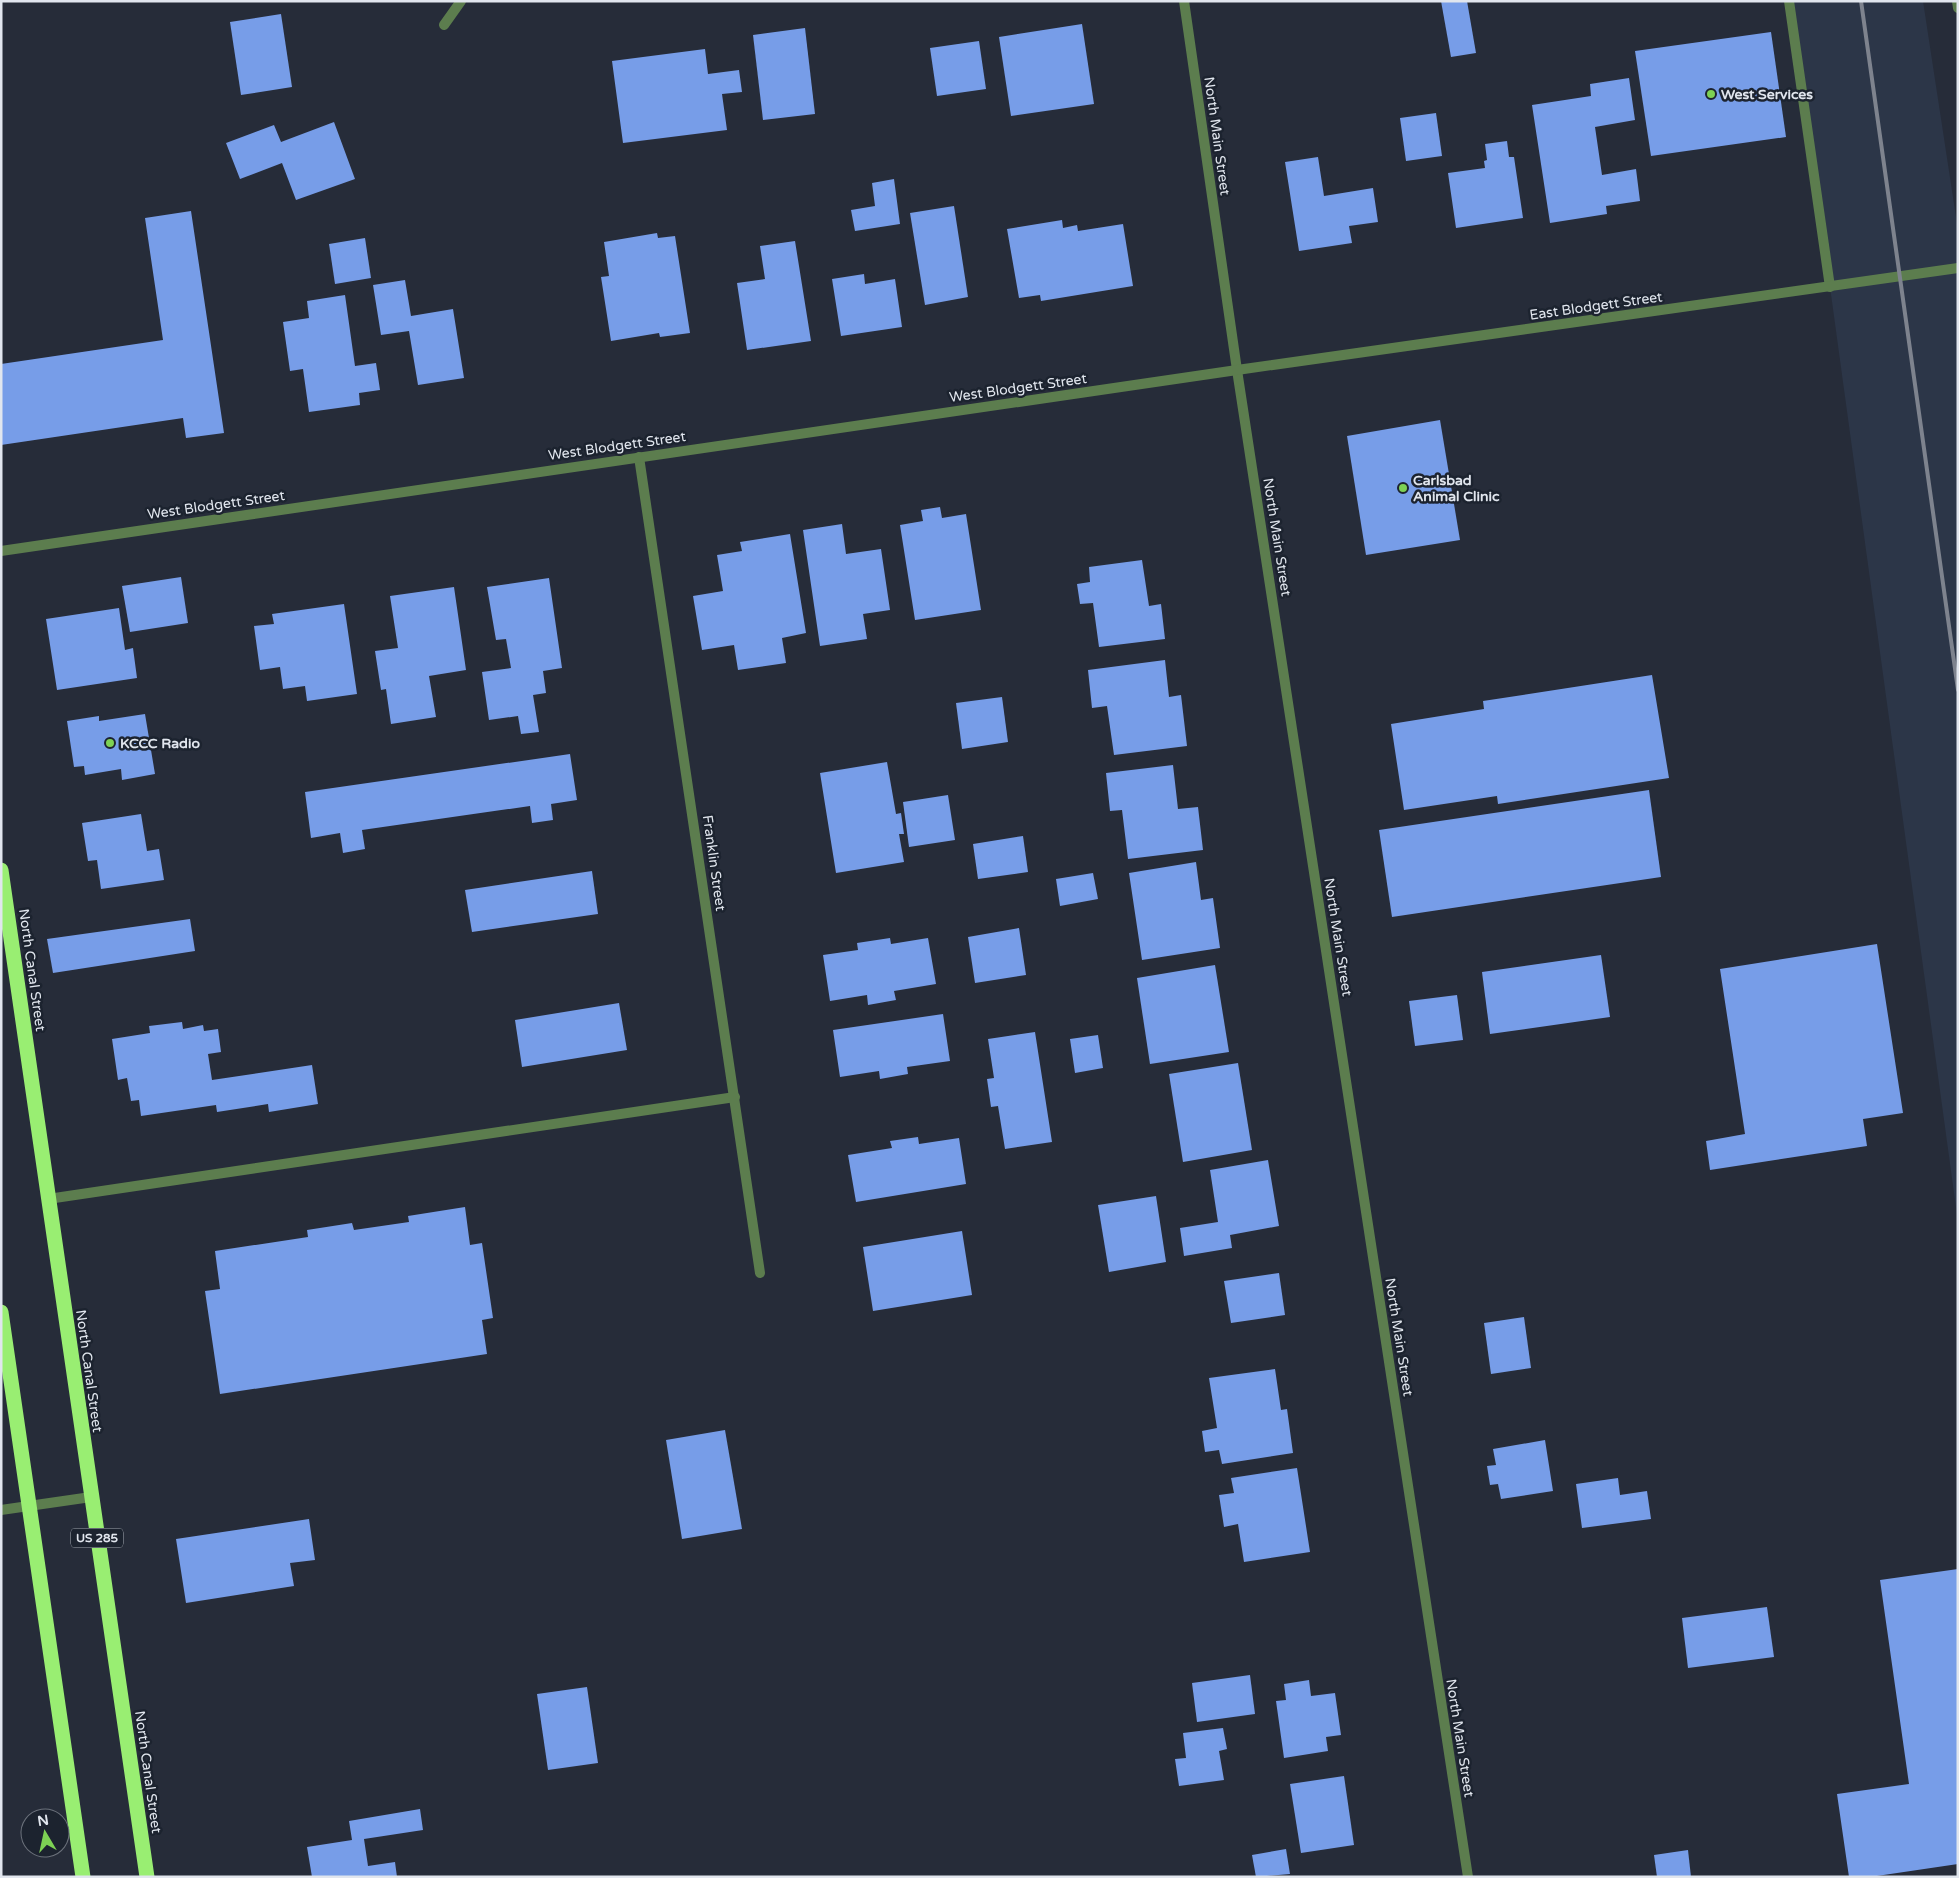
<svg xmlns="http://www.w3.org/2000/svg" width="1959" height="1878" font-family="'Varela Round',sans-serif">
<rect width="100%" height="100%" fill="#262c39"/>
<path fill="#2c3648" d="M 1789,1 L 1923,1 L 1958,230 L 1958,1222 L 1830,287 Z"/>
<g fill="#779de8">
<path d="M 1441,1 L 1467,1 L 1476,53 L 1451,57 Z"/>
<path d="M 281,14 L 292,87 L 241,95 L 230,22 Z"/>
<path d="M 1082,24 L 1094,104 L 1011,116 L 999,37 Z"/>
<path d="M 805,28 L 815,114 L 763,120 L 753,35 Z"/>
<path d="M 1771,32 L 1786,137 L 1651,156 L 1635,51 Z"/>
<path d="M 979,41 L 986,89 L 937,96 L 930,48 Z"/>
<path d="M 705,49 L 708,74 L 739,70 L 742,92 L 722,94 L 727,130 L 623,143 L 612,61 Z"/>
<path d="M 1629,78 L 1635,120 L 1595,127 L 1602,175 L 1636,169 L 1640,201 L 1606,206 L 1607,214 L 1550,223 L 1532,105 L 1591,96 L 1590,84 Z"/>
<path d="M 1436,113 L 1442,156 L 1406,161 L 1400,118 Z"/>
<path d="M 334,122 L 355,179 L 296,200 L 282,163 L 240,179 L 226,143 L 274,125 L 281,142 Z"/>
<path d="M 1507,141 L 1509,157 L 1514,157 L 1523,218 L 1456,228 L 1448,173 L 1485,168 L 1484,161 L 1487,160 L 1485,144 Z"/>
<path d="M 1318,157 L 1324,196 L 1373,188 L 1378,222 L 1349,226 L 1352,243 L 1299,251 L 1285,162 Z"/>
<path d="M 894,179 L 900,224 L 855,231 L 851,210 L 875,206 L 872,183 Z"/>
<path d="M 954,206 L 968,297 L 925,305 L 910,213 Z"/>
<path d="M 191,211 L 224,433 L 186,438 L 183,418 L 1,445 L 1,364 L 163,340 L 145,218 Z"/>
<path d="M 1062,220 L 1063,228 L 1077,225 L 1078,231 L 1123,224 L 1133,286 L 1041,301 L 1040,295 L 1019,298 L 1007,229 Z"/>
<path d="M 657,233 L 658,238 L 675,236 L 690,333 L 660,337 L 659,333 L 611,341 L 601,277 L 609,276 L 604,242 Z"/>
<path d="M 365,238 L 371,278 L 335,284 L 329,244 Z"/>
<path d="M 795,241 L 811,341 L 747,350 L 737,283 L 765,279 L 760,246 Z"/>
<path d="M 864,274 L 865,284 L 895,279 L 902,327 L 841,336 L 832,279 Z"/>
<path d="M 405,280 L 411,316 L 453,309 L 464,378 L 418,385 L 409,331 L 381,335 L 373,285 Z"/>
<path d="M 345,295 L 355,366 L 376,363 L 380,390 L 359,393 L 360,405 L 309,412 L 303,369 L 290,371 L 283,322 L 309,318 L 307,301 Z"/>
<path d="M 1440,420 L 1460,540 L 1366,555 L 1347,436 Z"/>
<path d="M 940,507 L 942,518 L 966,514 L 981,610 L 915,620 L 900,525 L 923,521 L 921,510 Z"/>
<path d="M 842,524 L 846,554 L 881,549 L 890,610 L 863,614 L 867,639 L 820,646 L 803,530 Z"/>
<path d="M 790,534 L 806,633 L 782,638 L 786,663 L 738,670 L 734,645 L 702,650 L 693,596 L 723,591 L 717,555 L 742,551 L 740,542 Z"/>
<path d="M 1142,560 L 1149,606 L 1161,604 L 1165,639 L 1099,647 L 1093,603 L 1080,604 L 1077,584 L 1090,582 L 1089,567 Z"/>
<path d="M 181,577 L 188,623 L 130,632 L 122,586 Z"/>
<path d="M 549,578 L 562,668 L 543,671 L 546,693 L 533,695 L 539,732 L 521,734 L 518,716 L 489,720 L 482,672 L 511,668 L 506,639 L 496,640 L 487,587 Z"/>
<path d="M 454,587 L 466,670 L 429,676 L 436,717 L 391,724 L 386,689 L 381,690 L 375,651 L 398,648 L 390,596 Z"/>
<path d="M 344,604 L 357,694 L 307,701 L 305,686 L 283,689 L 280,667 L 260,670 L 254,626 L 274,624 L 272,614 Z"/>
<path d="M 119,608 L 125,650 L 133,648 L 137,678 L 57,690 L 46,619 Z"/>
<path d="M 1165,660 L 1169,697 L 1181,695 L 1187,746 L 1114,755 L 1107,706 L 1092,708 L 1088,670 Z"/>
<path d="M 1652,675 L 1669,778 L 1498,804 L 1497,796 L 1404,810 L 1391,724 L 1484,709 L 1483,701 Z"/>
<path d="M 1002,697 L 1008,742 L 962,749 L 956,703 Z"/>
<path d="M 145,714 L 155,774 L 122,780 L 121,769 L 85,775 L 84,766 L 74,767 L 67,721 L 99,716 L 99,721 Z"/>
<path d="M 570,754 L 577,800 L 551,804 L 553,820 L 532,823 L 530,806 L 362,830 L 365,849 L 343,853 L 340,833 L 311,838 L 305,792 Z"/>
<path d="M 887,762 L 896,814 L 901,813 L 904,834 L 899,834 L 904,862 L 836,873 L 820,773 Z"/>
<path d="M 1173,765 L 1178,809 L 1198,807 L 1203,850 L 1128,859 L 1122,810 L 1110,811 L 1106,773 Z"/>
<path d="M 1649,790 L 1661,877 L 1392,917 L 1379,830 Z"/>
<path d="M 948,795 L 955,840 L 909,847 L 903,802 Z"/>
<path d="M 141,814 L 147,851 L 159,849 L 164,880 L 101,889 L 97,860 L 88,861 L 82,823 Z"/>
<path d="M 1023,836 L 1028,872 L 978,879 L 973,844 Z"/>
<path d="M 1196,862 L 1201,900 L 1213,898 L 1220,948 L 1142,960 L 1129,873 Z"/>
<path d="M 592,871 L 598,914 L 472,932 L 465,890 Z"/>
<path d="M 1093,873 L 1098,899 L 1060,906 L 1056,879 Z"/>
<path d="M 190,919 L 195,951 L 53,973 L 47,939 Z"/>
<path d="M 1019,928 L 1026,975 L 975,983 L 968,937 Z"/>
<path d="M 890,938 L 891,944 L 928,938 L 936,984 L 894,991 L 896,1000 L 868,1005 L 867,995 L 830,1001 L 823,955 L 858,950 L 857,943 Z"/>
<path d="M 1877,944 L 1903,1113 L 1863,1119 L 1867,1146 L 1710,1170 L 1706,1141 L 1745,1134 L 1720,969 Z"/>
<path d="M 1601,955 L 1610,1017 L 1490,1034 L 1482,972 Z"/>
<path d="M 1215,965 L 1229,1052 L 1150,1064 L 1137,978 Z"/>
<path d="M 1457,995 L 1463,1040 L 1415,1046 L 1409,1001 Z"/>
<path d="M 619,1003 L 627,1050 L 522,1067 L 515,1020 Z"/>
<path d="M 943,1014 L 950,1061 L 907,1067 L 908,1074 L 880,1079 L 879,1071 L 840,1077 L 833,1030 Z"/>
<path d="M 182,1022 L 183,1029 L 203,1025 L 204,1031 L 218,1029 L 221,1052 L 208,1054 L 212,1080 L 312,1065 L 318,1104 L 269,1112 L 268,1104 L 217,1112 L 216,1105 L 141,1116 L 139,1100 L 131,1101 L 127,1078 L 118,1080 L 112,1039 L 150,1033 L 149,1026 Z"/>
<path d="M 1035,1032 L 1052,1142 L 1005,1149 L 998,1106 L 991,1107 L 987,1079 L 994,1078 L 988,1039 Z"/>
<path d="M 1098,1035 L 1103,1068 L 1075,1073 L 1070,1039 Z"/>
<path d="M 1238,1063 L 1252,1150 L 1183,1162 L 1169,1074 Z"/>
<path d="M 918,1137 L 919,1144 L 959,1138 L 966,1184 L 856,1202 L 848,1155 L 892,1148 L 890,1141 Z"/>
<path d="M 1268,1160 L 1279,1226 L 1230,1235 L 1232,1248 L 1184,1256 L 1180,1228 L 1218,1222 L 1210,1170 Z"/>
<path d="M 1156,1196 L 1166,1262 L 1109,1272 L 1098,1205 Z"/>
<path d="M 465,1207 L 470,1245 L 482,1243 L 493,1318 L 482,1320 L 487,1354 L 220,1394 L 205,1291 L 220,1289 L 215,1251 L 308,1237 L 307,1230 L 352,1223 L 354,1230 L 409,1222 L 408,1216 Z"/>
<path d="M 962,1231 L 972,1295 L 873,1311 L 863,1247 Z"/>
<path d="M 1279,1273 L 1285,1315 L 1231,1323 L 1224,1281 Z"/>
<path d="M 1524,1317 L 1531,1368 L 1491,1374 L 1484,1323 Z"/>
<path d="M 1275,1369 L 1281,1410 L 1287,1409 L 1293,1453 L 1222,1464 L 1219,1450 L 1205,1452 L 1202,1431 L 1217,1428 L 1209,1378 Z"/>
<path d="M 725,1430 L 742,1529 L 682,1539 L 666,1440 Z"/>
<path d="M 1545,1440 L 1553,1491 L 1501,1499 L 1498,1484 L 1490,1485 L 1487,1466 L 1496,1465 L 1493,1449 Z"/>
<path d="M 1297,1468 L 1310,1552 L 1244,1562 L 1238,1524 L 1224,1527 L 1219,1495 L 1234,1493 L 1231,1478 Z"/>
<path d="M 1618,1478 L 1620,1495 L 1647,1491 L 1651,1519 L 1582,1528 L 1576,1484 Z"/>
<path d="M 309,1519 L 315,1560 L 290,1563 L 294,1586 L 186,1603 L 176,1539 Z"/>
<path d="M 1958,1569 L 1958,1864 L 1870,1877 L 1849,1877 L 1837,1794 L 1909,1784 L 1880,1580 Z"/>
<path d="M 1767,1607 L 1774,1657 L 1688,1668 L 1682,1618 Z"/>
<path d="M 1250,1675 L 1255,1714 L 1197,1722 L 1192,1683 Z"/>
<path d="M 1309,1680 L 1311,1696 L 1335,1693 L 1341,1735 L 1326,1737 L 1328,1751 L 1284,1758 L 1276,1701 L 1286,1700 L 1284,1684 Z"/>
<path d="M 587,1687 L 598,1763 L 548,1770 L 537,1694 Z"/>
<path d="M 1223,1728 L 1227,1749 L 1219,1751 L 1224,1780 L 1179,1786 L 1175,1759 L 1186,1758 L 1183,1733 Z"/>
<path d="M 1344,1776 L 1354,1845 L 1301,1853 L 1290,1784 Z"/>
<path d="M 420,1809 L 423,1830 L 364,1839 L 368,1866 L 395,1862 L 397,1877 L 312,1877 L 307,1847 L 352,1840 L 349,1821 Z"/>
<path d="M 1286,1849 L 1290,1874 L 1256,1877 L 1252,1855 Z"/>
<path d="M 1688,1850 L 1691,1877 L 1657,1877 L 1654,1855 Z"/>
</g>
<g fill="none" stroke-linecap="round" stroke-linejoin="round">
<g stroke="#5c7d4e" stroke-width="10">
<path d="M 1789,1 L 1830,287"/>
<path d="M 1957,1 L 1958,8"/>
<path d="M 48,1199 L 735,1097"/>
</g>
<g stroke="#5c7d4e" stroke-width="10">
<path d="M 1184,1 L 1237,370 L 1468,1877"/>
<path d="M 444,25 L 461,1"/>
<path d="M 639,457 L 760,1273"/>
<path d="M 1,551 L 1237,370 L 1958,268"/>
<path d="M 1,1510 L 91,1497"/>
</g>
<g stroke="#99ee72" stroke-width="15">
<path d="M 1,870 L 147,1877"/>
<path d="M 1,1312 L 83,1877"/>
</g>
<path stroke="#7e838e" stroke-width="4" d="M 1861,1 L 1958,690"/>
</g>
<g fill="#7dd154" stroke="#1c232f" stroke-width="2">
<circle cx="1711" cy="94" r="5"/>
<circle cx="1403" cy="488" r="5"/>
<circle cx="110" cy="743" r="5"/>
</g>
<g text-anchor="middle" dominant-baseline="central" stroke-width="5" stroke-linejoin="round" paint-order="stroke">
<rect fill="#1c232f" stroke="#a6acb5" stroke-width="1" x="71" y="1528.5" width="52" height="19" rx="4"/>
<g font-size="12" font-weight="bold" fill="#e1e6ee">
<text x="97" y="1538">US 285</text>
</g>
<g font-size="14" font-weight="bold" fill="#e1e6ee" stroke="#1c232f" text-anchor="start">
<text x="1721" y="94">West Services</text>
<text x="1413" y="480">Carlsbad<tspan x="1413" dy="16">Animal Clinic</tspan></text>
<text x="120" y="743">KCCC Radio</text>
</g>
<g font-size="14" fill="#e1e6ee" stroke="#1c232f">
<text transform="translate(1217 136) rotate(82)">North Main Street</text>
<text transform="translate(1596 306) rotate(-8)">East Blodgett Street</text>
<text transform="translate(1018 388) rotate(-8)">West Blodgett Street</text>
<text transform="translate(617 446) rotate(-8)">West Blodgett Street</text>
<text transform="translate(216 505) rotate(-8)">West Blodgett Street</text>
<text transform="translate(1277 537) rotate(81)">North Main Street</text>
<text transform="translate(714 863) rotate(82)">Franklin Street</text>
<text transform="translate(1338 937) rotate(81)">North Main Street</text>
<text transform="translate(32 970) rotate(82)">North Canal Street</text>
<text transform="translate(1399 1337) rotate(81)">North Main Street</text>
<text transform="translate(89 1371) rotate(82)">North Canal Street</text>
<text transform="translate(1460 1738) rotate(81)">North Main Street</text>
<text transform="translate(148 1772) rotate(82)">North Canal Street</text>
</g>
</g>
<rect width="1959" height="1878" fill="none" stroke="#e1e6ee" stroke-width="5"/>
<g transform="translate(45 1833) rotate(351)"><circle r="24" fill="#1c232f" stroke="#6b717b"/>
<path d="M0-4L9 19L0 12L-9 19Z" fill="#7dd154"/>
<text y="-8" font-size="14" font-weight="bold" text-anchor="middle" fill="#e1e6ee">N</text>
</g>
</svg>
